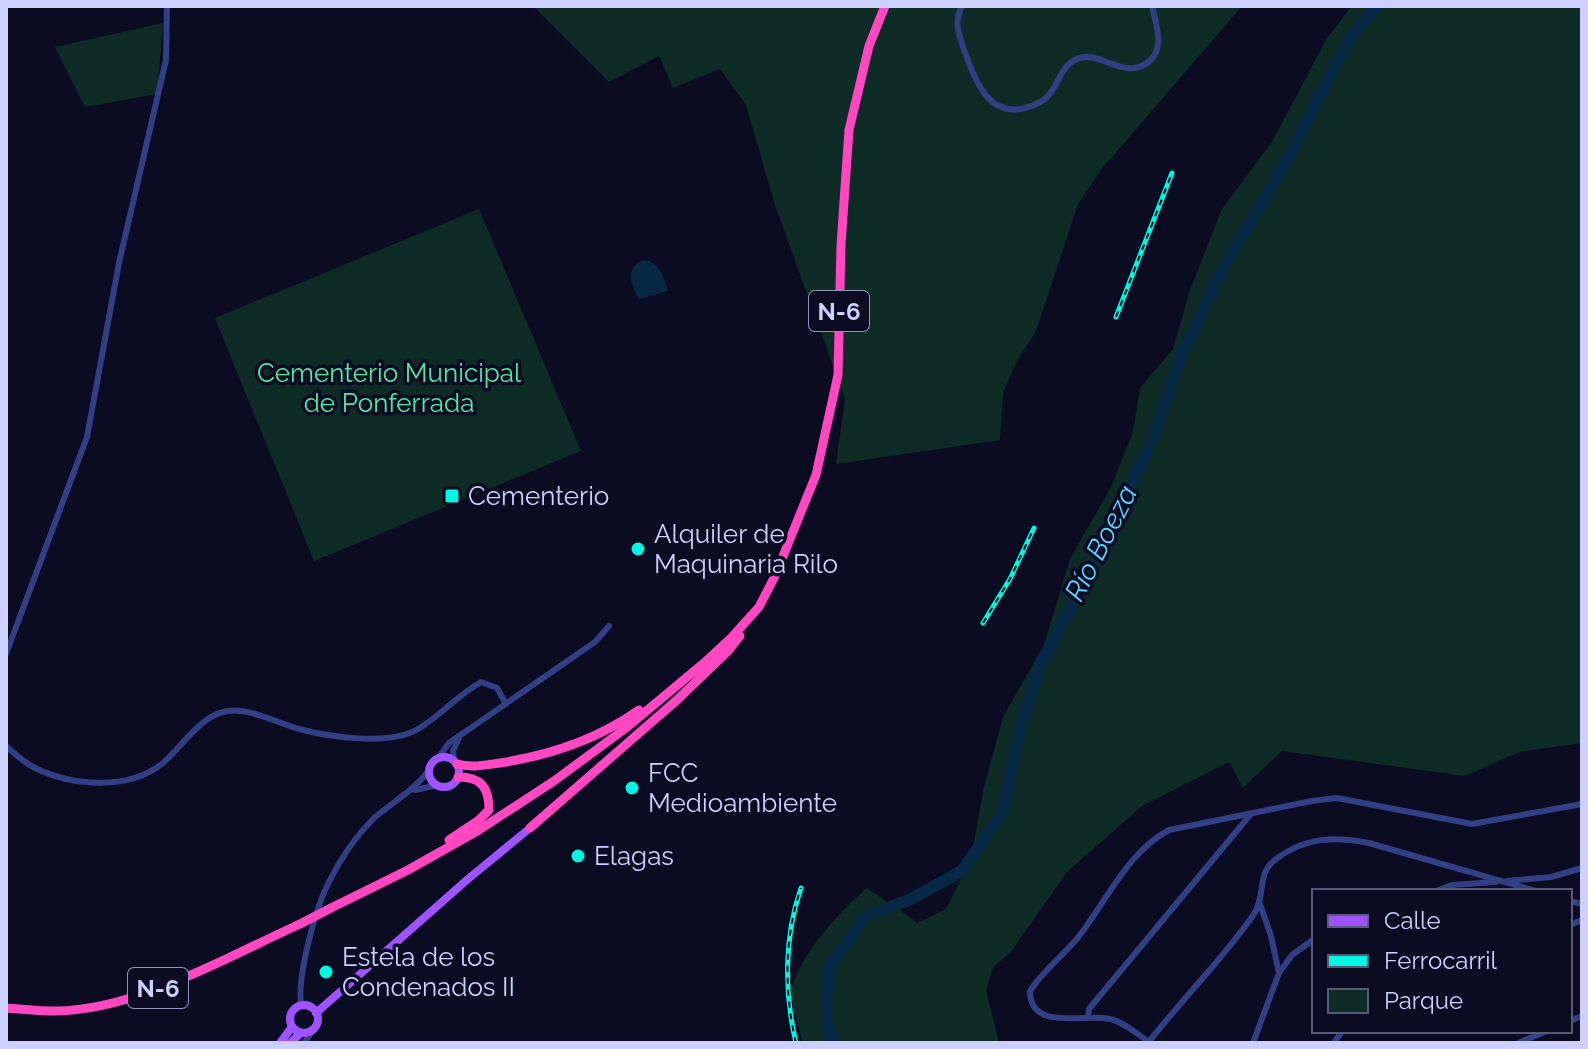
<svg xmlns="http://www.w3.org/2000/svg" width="1588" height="1049" font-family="Raleway,sans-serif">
<rect width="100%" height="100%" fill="#0b0c22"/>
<g fill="#0e2c25">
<path d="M 533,6 L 1242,6 L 1101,170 L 1078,204 L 1036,331 L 1017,361 L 1003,393 L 1000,440 L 836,464 L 845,399 L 775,205 L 746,105 L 720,69 L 673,88 L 659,56 L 609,82 Z"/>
<path d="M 1352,6 L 1582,6 L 1582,743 L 1519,752 L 1465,776 L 1282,751 L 1243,788 L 1229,762 L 1142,806 L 1067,872 L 1011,952 L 993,967 L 986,990 L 999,1043 L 803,1043 C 800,1031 790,999 792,988 C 800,954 842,909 867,888 L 918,923 L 946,909 L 971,858 L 984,787 L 1003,717 L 1044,645 L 1070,559 L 1111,487 L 1133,432 L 1140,388 L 1173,349 L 1189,293 L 1222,209 L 1272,142 L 1327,38 Z"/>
<path d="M 163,23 L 157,94 L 85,107 L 55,47 Z"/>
<path d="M 479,209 L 581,451 L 314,561 L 215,318 Z"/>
</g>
<path fill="#072945" d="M 644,260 C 660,262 663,277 668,291 L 639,299 C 631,285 624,268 644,260 Z"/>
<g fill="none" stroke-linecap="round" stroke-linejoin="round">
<path stroke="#072945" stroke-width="12" d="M 835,1043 L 827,1026 L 829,968 L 865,917 L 911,899 L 962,871 L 1003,812 L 1017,742 L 1040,665 L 1094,564 L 1151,443 L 1181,356 L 1223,268 L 1277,178 L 1351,36 L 1378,6"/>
<g stroke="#333f85" stroke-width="6">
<path d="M 962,6 C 952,24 961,40 967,58 C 977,85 991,117 1025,108 C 1032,106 1042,103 1047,97 C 1059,85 1060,66 1077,59 C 1099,49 1123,80 1147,63 C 1166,50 1156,24 1152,6"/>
<path d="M 6,654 L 87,437 L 119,263 L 166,60 L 167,6"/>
<path d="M 6,746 C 15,754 24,763 35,768 C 72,786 129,791 163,763 C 182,747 201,714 228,711 C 250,708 278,723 299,729 C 330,737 389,746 418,729 C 441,715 458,695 481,682 L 497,688 L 506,704"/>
<path d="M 438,758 L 449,743 L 595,642 L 609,626"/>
<path d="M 454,760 L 453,751 L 459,738"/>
<path d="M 415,790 L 438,785"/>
<path d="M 1507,881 L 1551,877 L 1582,868"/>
<path d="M 1436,891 L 1452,885 L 1496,882"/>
<path d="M 1259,901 L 1271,936 L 1279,973"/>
<path d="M 1570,901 L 1582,904"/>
<path d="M 1570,925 L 1582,920"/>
<path d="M 301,1005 C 297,977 315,910 328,884 C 339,861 356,836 374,818 C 394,801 415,790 430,769"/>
<path d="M 1088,1017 L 1089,1009 L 1250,815"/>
<path d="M 1570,1021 L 1582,1016"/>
<path d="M 1149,1042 C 1137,1034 1124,1022 1110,1019 C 1085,1013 1030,1032 1030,991 C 1042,972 1061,957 1076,940 C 1105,904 1127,852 1169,830 L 1312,801 L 1337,798 L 1472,824 L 1582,804"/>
<path d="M 304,1043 L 313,1030"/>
<path d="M 1148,1043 C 1182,999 1223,959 1254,914 C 1266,897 1256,873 1276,859 C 1305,837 1336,836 1369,843 L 1536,891"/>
<path d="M 1253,1043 L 1279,973 L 1292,955 L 1314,939"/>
<path d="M 1334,1043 L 1342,1031"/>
<path d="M 1518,1043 L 1547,1031"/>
</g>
<g stroke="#9e53ff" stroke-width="8">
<circle cx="444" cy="772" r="15"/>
<circle cx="304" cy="1019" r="14"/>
<path d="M 316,1013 L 468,879 L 530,828"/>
<path d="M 280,1043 L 292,1027"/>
<path d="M 290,1043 L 301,1033"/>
</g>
<g stroke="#ff47c2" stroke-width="9">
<path d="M 457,764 C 472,768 484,765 500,763 C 551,755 597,740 639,710"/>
<path d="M 530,828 L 677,700 L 728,651 L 740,636"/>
<path d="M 449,840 L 479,820 L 489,810 C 489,787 481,777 458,777"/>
<path d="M 331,908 L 408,870 L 479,830 L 554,781 L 626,728 L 704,663 L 732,637 L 759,607 L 775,576 L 816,475 L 838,375 L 841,245 L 849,130 L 869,46 L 885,6"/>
<path d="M 6,1008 C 22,1009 39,1011 56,1011 C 137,1010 227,957 300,924"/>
</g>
<g stroke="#00f7e1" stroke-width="5">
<g id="rail">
<path d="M 1116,317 L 1172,173"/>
<path d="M 983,623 L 1010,579 L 1034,528"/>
<path d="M 796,1043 C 784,992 784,937 801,888"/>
</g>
</g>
<use href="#rail" stroke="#0b0c22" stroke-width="2" stroke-dasharray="6" stroke-linecap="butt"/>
<path stroke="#ff47c2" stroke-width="9" d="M 300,924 L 331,908"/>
</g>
<g fill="#00f7e1" stroke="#0b0c22" stroke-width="3">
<rect x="444" y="488" width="16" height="16" rx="4"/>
<circle cx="638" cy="549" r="8"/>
<circle cx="632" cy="788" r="8"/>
<circle cx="578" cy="856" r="8"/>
<circle cx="326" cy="972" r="8"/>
</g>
<g text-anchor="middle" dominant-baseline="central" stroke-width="7" stroke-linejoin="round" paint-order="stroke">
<g fill="#0b0c22" stroke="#9295bd" stroke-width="2">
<rect x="809" y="291" width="60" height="40" rx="6"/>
<rect x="128" y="968" width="60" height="40" rx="6"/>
</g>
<g font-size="24" font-weight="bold" fill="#ccd0ff">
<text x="839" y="311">N-6</text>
<text x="158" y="988">N-6</text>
</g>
<g font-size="26" fill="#4fe8a5" stroke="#0b0c22">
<text x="389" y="373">Cementerio Municipal<tspan x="389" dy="30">de Ponferrada</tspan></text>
</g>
<g font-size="26" fill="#ccd0ff" stroke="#0b0c22" text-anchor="start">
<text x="468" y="496">Cementerio</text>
<text x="654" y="534">Alquiler de<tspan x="654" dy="30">Maquinaria Rilo</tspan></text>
<text x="648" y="773">FCC<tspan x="648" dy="30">Medioambiente</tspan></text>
<text x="594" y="856">Elagas</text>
<text x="342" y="957">Estela de los<tspan x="342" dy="30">Condenados II</tspan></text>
</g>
<g font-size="28" font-style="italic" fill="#5ad2ff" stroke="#0b0c22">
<text transform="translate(1101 543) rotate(-63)">Río Boeza</text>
</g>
</g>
<rect width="1588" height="1049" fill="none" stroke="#ccd0ff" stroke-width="16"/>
<rect x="1312" y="889" width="260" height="144" fill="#0b0c22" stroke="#585a7a" stroke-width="2"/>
<rect x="1328" y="915" width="40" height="12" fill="#9e53ff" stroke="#585a7a" stroke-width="2"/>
<text x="1384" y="929" font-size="24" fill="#ccd0ff">Calle</text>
<rect x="1328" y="955" width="40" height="12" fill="#00f7e1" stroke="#585a7a" stroke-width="2"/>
<text x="1384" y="969" font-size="24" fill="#ccd0ff">Ferrocarril</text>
<rect x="1328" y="989" width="40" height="24" fill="#0e2c25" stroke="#585a7a" stroke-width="2"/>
<text x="1384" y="1009" font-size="24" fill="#ccd0ff">Parque</text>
</svg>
